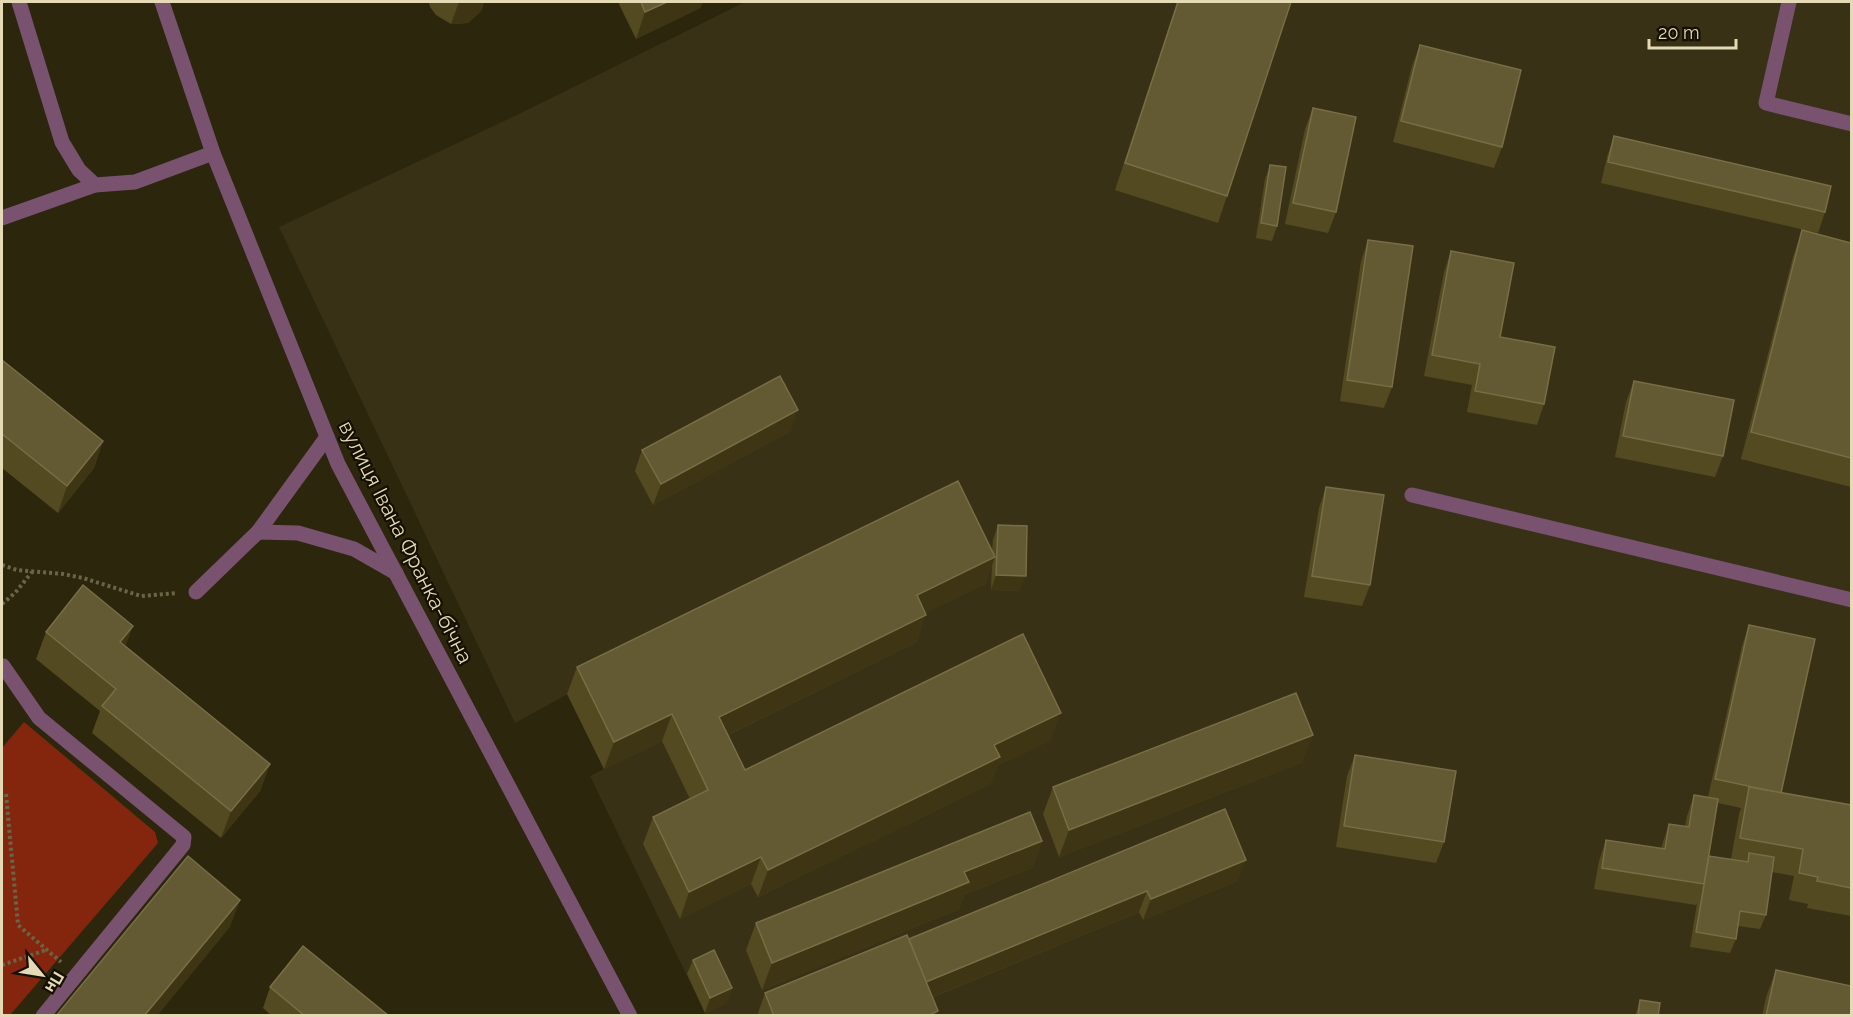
<svg xmlns="http://www.w3.org/2000/svg" width="1853" height="1017" font-family="Raleway,sans-serif">
<rect width="100%" height="100%" fill="#2c260d"/>
<path fill="#393116" d="M 743,2 L 1851,2 L 1851,1015 L 706,1015 L 590,776 L 604,769 L 568,694 L 515,723 L 279,227 L 521,113 L 743,3 Z"/>
<path fill="#84260d" d="M 24,722 L 155,832 L 158,843 L 10,1015 L 2,1015 L 2,748 Z"/>
<g fill="none" stroke-linecap="round" stroke-linejoin="round">
<g stroke="#6c6447" stroke-width="4" stroke-dasharray="3 3" stroke-linecap="butt">
<path d="M 2,565 L 17,570 L 63,574 L 83,578 L 141,596 L 177,593"/>
<path d="M 2,604 L 15,593 L 32,572"/>
<path d="M 6,794 L 18,925 L 61,962"/>
<path d="M 2,965 L 46,950"/>
</g>
<g stroke="#78526f" stroke-width="15">
<path d="M 19,2 L 62,142 L 79,170 L 95,185"/>
<path d="M 162,2 L 213,153 L 338,464 L 630,1016"/>
<path d="M 1789,2 L 1766,103 L 1852,124"/>
<path d="M 2,218 L 95,185 L 135,182 L 213,153"/>
<path d="M 1412,495 L 1852,600"/>
<path d="M 258,532 L 327,437"/>
<path d="M 196,592 L 258,532 L 298,533 L 354,549 L 396,573"/>
<path d="M 3,666 L 39,718 L 184,837 L 183,845 L 43,1016"/>
</g>
</g>
<g fill="#544a22" fill-rule="evenodd">
<path d="M 429,2 L 484,2 L 481,11 L 468,23 L 451,24 L 436,15 L 430,7 Z"/>
<path d="M 618,2 L 703,2 L 700,8 L 636,39 Z"/>
<path d="M 1177,2 L 1291,2 L 1227,196 L 1218,223 L 1115,190 Z"/>
<path d="M 1420,45 L 1502,147 L 1494,168 L 1393,142 L 1412,66 Z"/>
<path d="M 1313,108 L 1336,212 L 1328,233 L 1285,224 L 1305,129 Z"/>
<path d="M 1614,136 L 1825,212 L 1818,233 L 1601,183 L 1607,157 Z"/>
<path d="M 1270,165 L 1277,226 L 1272,241 L 1256,238 L 1265,179 Z"/>
<path d="M 1802,230 L 1851,243 L 1851,487 L 1741,459 L 1793,257 Z"/>
<path d="M 1368,240 L 1392,387 L 1384,408 L 1340,401 L 1361,261 Z"/>
<path d="M 1451,251 L 1500,337 L 1544,404 L 1537,425 L 1467,412 L 1472,385 L 1424,376 L 1444,272 Z"/>
<path d="M 2,360 L 103,441 L 94,468 L 58,513 L 2,468 Z"/>
<path d="M 1634,381 L 1723,456 L 1715,477 L 1615,457 L 1626,402 Z"/>
<path d="M 791,431 L 653,505 L 635,471 L 642,450 Z"/>
<path d="M 1326,487 L 1370,585 L 1362,606 L 1304,597 L 1319,508 Z"/>
<path d="M 998,525 L 1020,591 L 991,590 L 992,565 L 985,584 L 925,613 L 917,642 L 728,735 L 745,770 L 1051,740 L 997,766 L 990,784 L 758,897 L 751,884 L 680,919 L 643,844 L 653,817 L 690,799 L 662,741 L 604,769 L 567,694 L 577,667 L 992,552 L 993,540 Z"/>
<path d="M 1749,625 L 1781,793 L 1851,805 L 1851,916 L 1807,908 L 1808,904 L 1789,900 L 1794,876 L 1772,872 L 1766,915 L 1760,929 L 1738,926 L 1736,939 L 1730,953 L 1690,947 L 1697,903 L 1696,905 L 1594,889 L 1599,861 L 1606,840 L 1661,848 L 1669,824 L 1685,826 L 1687,816 L 1694,795 L 1708,797 L 1742,646 ZM 1718,803 L 1741,808 L 1739,814 L 1731,859 L 1709,856 Z"/>
<path d="M 46,632 L 126,646 L 270,764 L 260,791 L 221,838 L 92,733 L 100,711 L 36,659 Z"/>
<path d="M 1355,755 L 1444,842 L 1436,863 L 1336,847 L 1347,776 Z"/>
<path d="M 1303,762 L 1059,857 L 1043,814 L 1053,787 Z"/>
<path d="M 1225,809 L 1238,881 L 1143,920 L 1139,912 L 933,997 L 938,1011 L 937,1016 L 757,1016 L 765,993 L 909,939 Z"/>
<path d="M 1042,841 L 1032,868 L 964,895 L 959,909 L 762,990 L 746,950 L 756,923 Z"/>
<path d="M 693,960 L 732,988 L 726,1003 L 705,1013 L 687,974 Z"/>
<path d="M 1776,970 L 1851,1016 L 1762,1016 L 1766,997 Z"/>
<path d="M 270,987 L 389,1016 L 272,1016 L 263,1008 Z"/>
<path d="M 1640,1000 L 1658,1016 L 1635,1016 Z"/>
</g>
<g fill="#3d3513">
<path d="M 459,2 L 484,2 L 481,11 L 468,23 L 451,24 Z"/>
<path d="M 667,2 L 703,2 L 700,8 L 636,39 L 645,12 Z"/>
<path d="M 798,410 L 791,431 L 653,505 L 661,484 Z"/>
<path d="M 103,441 L 94,468 L 58,513 L 67,486 Z"/>
<path d="M 995,557 L 985,584 L 907,622 L 917,595 Z"/>
<path d="M 996,575 L 1026,576 L 1020,591 L 991,590 Z"/>
<path d="M 926,615 L 917,642 L 709,744 L 719,717 Z"/>
<path d="M 133,626 L 123,653 L 120,642 Z"/>
<path d="M 1061,713 L 1051,740 L 997,766 L 990,784 L 758,897 L 768,870 L 994,745 Z"/>
<path d="M 672,714 L 662,741 L 604,769 L 614,742 Z"/>
<path d="M 1313,735 L 1303,762 L 1059,857 L 1069,830 Z"/>
<path d="M 270,764 L 260,791 L 221,838 L 231,811 Z"/>
<path d="M 1042,841 L 1032,868 L 964,895 L 959,909 L 762,990 L 772,963 L 964,872 Z"/>
<path d="M 761,857 L 751,884 L 680,919 L 689,892 Z"/>
<path d="M 1246,860 L 1238,881 L 1143,920 L 1151,899 Z"/>
<path d="M 1147,891 L 1139,912 L 915,1004 L 923,983 Z"/>
<path d="M 240,900 L 230,927 L 157,1016 L 144,1016 Z"/>
<path d="M 732,988 L 726,1003 L 705,1013 L 710,998 Z"/>
<path d="M 938,1011 L 937,1016 L 928,1016 Z"/>
</g>
<g fill="#635932" stroke="#786e46" stroke-width="1.5">
<path d="M 641,2 L 667,2 L 645,12 Z"/>
<path d="M 1178,2 L 1291,2 L 1227,196 L 1125,163 Z"/>
<path d="M 1420,45 L 1521,70 L 1502,147 L 1401,121 Z"/>
<path d="M 1313,108 L 1356,117 L 1336,212 L 1293,203 Z"/>
<path d="M 1614,136 L 1831,186 L 1825,212 L 1608,162 Z"/>
<path d="M 1270,165 L 1286,167 L 1277,226 L 1261,223 Z"/>
<path d="M 1802,230 L 1851,243 L 1851,458 L 1751,432 Z"/>
<path d="M 1368,240 L 1413,246 L 1392,387 L 1347,380 Z"/>
<path d="M 1451,251 L 1514,263 L 1500,337 L 1555,347 L 1544,404 L 1475,391 L 1480,364 L 1432,355 Z"/>
<path d="M 2,360 L 103,441 L 67,486 L 2,434 Z"/>
<path d="M 780,376 L 798,410 L 661,484 L 642,450 Z"/>
<path d="M 1634,381 L 1734,400 L 1723,456 L 1623,436 Z"/>
<path d="M 958,481 L 995,557 L 917,595 L 926,615 L 719,717 L 745,770 L 1023,634 L 1061,713 L 994,745 L 1000,757 L 768,870 L 761,857 L 689,892 L 653,817 L 708,790 L 672,714 L 614,742 L 577,667 Z"/>
<path d="M 1326,487 L 1384,495 L 1370,585 L 1312,576 Z"/>
<path d="M 998,525 L 1027,526 L 1026,576 L 996,575 Z"/>
<path d="M 83,585 L 133,626 L 120,642 L 270,764 L 231,811 L 102,706 L 116,689 L 46,632 Z"/>
<path d="M 1749,625 L 1815,639 L 1781,793 L 1715,779 Z"/>
<path d="M 1296,693 L 1313,735 L 1069,830 L 1053,787 Z"/>
<path d="M 1355,755 L 1456,771 L 1444,842 L 1344,826 Z"/>
<path d="M 1749,787 L 1851,805 L 1851,888 L 1817,881 L 1818,877 L 1799,873 L 1803,849 L 1740,838 Z"/>
<path d="M 1694,795 L 1718,799 L 1704,884 L 1602,868 L 1606,840 L 1665,849 L 1669,824 L 1689,827 Z"/>
<path d="M 1225,809 L 1246,860 L 1151,899 L 1147,891 L 926,982 L 909,939 Z"/>
<path d="M 1030,812 L 1042,841 L 964,872 L 969,882 L 772,963 L 756,923 Z"/>
<path d="M 1749,853 L 1774,857 L 1766,915 L 1740,911 L 1736,939 L 1696,932 L 1709,856 L 1748,862 Z"/>
<path d="M 188,856 L 240,900 L 144,1016 L 56,1016 Z"/>
<path d="M 907,935 L 938,1011 L 928,1016 L 774,1016 L 765,993 Z"/>
<path d="M 303,946 L 389,1016 L 305,1016 L 270,987 Z"/>
<path d="M 714,950 L 732,988 L 710,998 L 693,960 Z"/>
<path d="M 1776,970 L 1851,986 L 1851,1016 L 1766,1016 Z"/>
<path d="M 1640,1000 L 1660,1003 L 1658,1016 L 1638,1016 Z"/>
</g>
<g text-anchor="middle" dominant-baseline="central" stroke-width="4.5" stroke-linejoin="round" paint-order="stroke">
<g font-size="21" fill="#e4dab5" stroke="#150f00">
<text transform="translate(406 542) rotate(63)">вулиця Івана Франка-бічна</text>
</g>
</g>
<rect width="1853" height="1017" fill="none" stroke="#e4dab5" stroke-width="6"/>
<g transform="translate(42 975) rotate(120)" stroke="#150f00" stroke-width="4.5" paint-order="stroke">
<path d="M0-4.5L10 22L0 15L-10 22Z" fill="#e4dab5"/>
<text y="-9" font-size="16" font-weight="bold" text-anchor="middle" fill="#e4dab5">Пн</text>
</g>
<path d="M1649 39v9h87v-9" fill="none" stroke="#e4dab5" stroke-width="3"/>
<text x="1658" y="39" font-size="18" fill="#e4dab5" stroke="#150f00" stroke-width="4.5" paint-order="stroke">20 m</text>
</svg>
